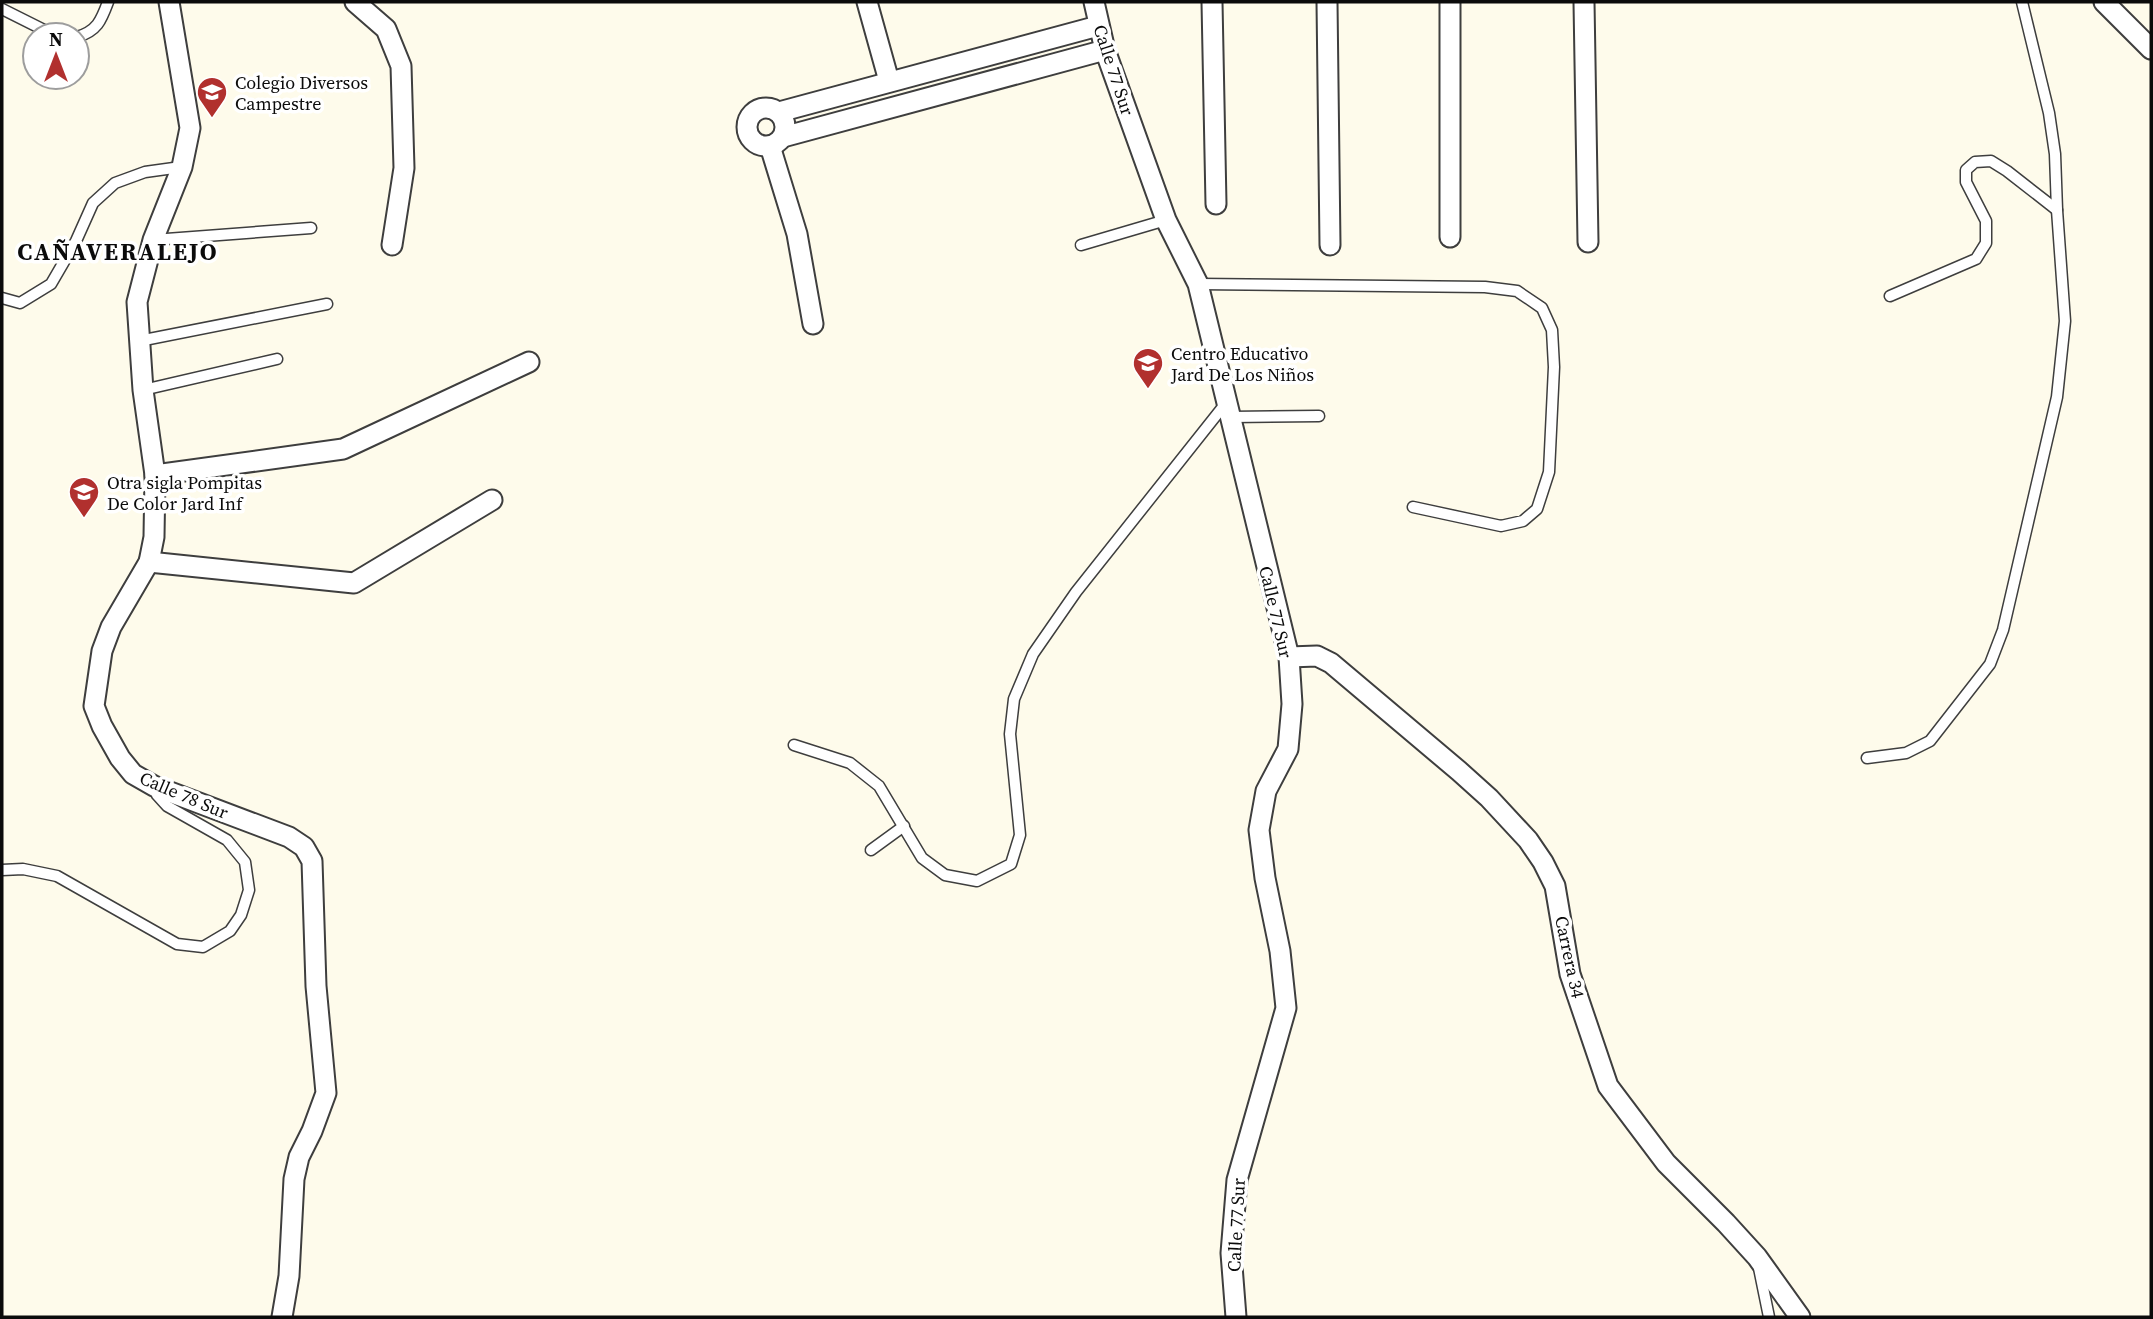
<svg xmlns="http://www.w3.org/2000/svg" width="2153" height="1319" font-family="'Source Serif 4',serif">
<rect width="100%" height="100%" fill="#fefbeb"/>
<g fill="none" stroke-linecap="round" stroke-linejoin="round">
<g stroke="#3e3e3e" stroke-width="13">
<g id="service">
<path d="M 2,9 L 50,33 L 61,35"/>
<path d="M 77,37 C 97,31 101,21 108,2"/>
<path d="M 153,240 L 311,228"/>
<path d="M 1081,245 L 1166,220"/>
<path d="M 1198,284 L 1485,287 L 1517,291 L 1542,308 L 1552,330 L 1554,367 L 1549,472 L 1537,509 L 1523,521 L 1501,526 L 1413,507"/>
<path d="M 1890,296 L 1976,259 L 1986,243 L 1986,221 L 1966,182 L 1966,170 L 1975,162 L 1991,161 L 2007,171 L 2057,210"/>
<path d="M 2,298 L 20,303 L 51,284 L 76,241 L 93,203 L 115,183 L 145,172 L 181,167"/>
<path d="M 139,341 L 327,304"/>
<path d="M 143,390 L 277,359"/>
<path d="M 1231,417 L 1319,416"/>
<path d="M 794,745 L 850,763 L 879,786 L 922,858 L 945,875 L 977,881 L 1011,864 L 1020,835 L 1010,734 L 1014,699 L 1033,654 L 1076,592 L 1226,403"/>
<path d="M 1867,758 L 1906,753 L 1930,741 L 1990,664 L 2003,630 L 2057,397 L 2065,321 L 2057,210 L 2055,154 L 2049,113 L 2022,2"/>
<path d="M 871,850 L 904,826"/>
<path d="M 2,870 L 23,869 L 57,876 L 177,944 L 203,947 L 230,931 L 241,915 L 249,890 L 245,862 L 227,840 L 167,806 L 157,795 L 155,790"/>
<path d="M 1759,1268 L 1769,1317"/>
</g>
</g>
<g stroke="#3e3e3e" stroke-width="23">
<g id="minor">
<path d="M 169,2 L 190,128 L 182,167 L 153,240 L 137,302 L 143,390 L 155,475 L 154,537 L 149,562 L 111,627 L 102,651 L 94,706 L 102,726 L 120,758 L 133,774 L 154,786 L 289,837 L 304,847 L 312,861 L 316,986 L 326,1093 L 312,1131 L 299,1157 L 294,1179 L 289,1276 L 282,1317"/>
<path d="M 355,2 L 386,29 L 401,66 L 404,168 L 392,245"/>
<path d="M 867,2 L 889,81"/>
<path d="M 1094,2 L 1105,50 L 1166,220 L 1198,284 L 1289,657 L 1292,704 L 1288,749 L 1266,791 L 1259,830 L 1265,878 L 1280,951 L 1286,1008 L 1237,1180 L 1231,1253 L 1236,1317"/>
<path d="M 1212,2 L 1216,204"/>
<path d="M 1327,2 L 1330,245"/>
<path d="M 1450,2 L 1450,237"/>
<path d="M 1584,2 L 1588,242"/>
<path d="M 2104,2 L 2151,49"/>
<circle cx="766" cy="127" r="19"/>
<path d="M 779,112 L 1098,26"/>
<path d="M 783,137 L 1105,50"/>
<path d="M 770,146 L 797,234 L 813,324"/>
<path d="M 155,475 L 343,449 L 529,362"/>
<path d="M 149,562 L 354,583 L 492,500"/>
<path d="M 1289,657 L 1317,656 L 1331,663 L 1459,771 L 1489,798 L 1528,840 L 1543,862 L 1555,886 L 1570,974 L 1608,1086 L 1666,1163 L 1726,1223 L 1757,1257 L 1800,1317"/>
</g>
</g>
<use href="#service" stroke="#fff" stroke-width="10"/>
<use href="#minor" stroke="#fff" stroke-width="19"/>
</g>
<defs>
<g id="school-pin" transform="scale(1.575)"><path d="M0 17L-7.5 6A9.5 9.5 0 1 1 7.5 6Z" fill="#b1302e" stroke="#fff"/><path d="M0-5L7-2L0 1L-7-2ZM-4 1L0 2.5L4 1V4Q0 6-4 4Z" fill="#fff"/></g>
</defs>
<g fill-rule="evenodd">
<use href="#school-pin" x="212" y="92"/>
<use href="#school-pin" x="1148" y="363"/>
<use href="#school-pin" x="84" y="492"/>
</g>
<g text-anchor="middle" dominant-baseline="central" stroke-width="7" stroke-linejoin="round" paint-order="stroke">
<g font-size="18" fill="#0b0b0b" stroke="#fff">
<text transform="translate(1114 70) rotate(72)">Calle 77 Sur</text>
<text transform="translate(1276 612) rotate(77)">Calle 77 Sur</text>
<text transform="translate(184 795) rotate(23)">Calle 78 Sur</text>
<text transform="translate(1570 957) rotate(78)">Carrera 34</text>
<text transform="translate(1236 1225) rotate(-87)">Calle 77 Sur</text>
</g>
<g font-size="18" fill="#0b0b0b" stroke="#fff" text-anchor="start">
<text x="235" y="82">Colegio Diversos<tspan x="235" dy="21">Campestre</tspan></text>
<text x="1171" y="353">Centro Educativo<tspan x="1171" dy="21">Jard De Los Niños</tspan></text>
<text x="107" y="482">Otra sigla Pompitas<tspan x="107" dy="21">De Color Jard Inf</tspan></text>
</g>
<g font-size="24" font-weight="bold" letter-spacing="2" fill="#0b0b0b" stroke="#fff">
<text x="118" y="251">CAÑAVERALEJO</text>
</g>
</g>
<rect width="2153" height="1319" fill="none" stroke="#0b0b0b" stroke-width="7"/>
<g transform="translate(56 56)"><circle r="33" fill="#ffffff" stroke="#9d9d9d" stroke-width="2"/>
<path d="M0-5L12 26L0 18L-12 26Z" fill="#b1302e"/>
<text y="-10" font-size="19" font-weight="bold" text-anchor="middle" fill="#0b0b0b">N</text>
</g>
</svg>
